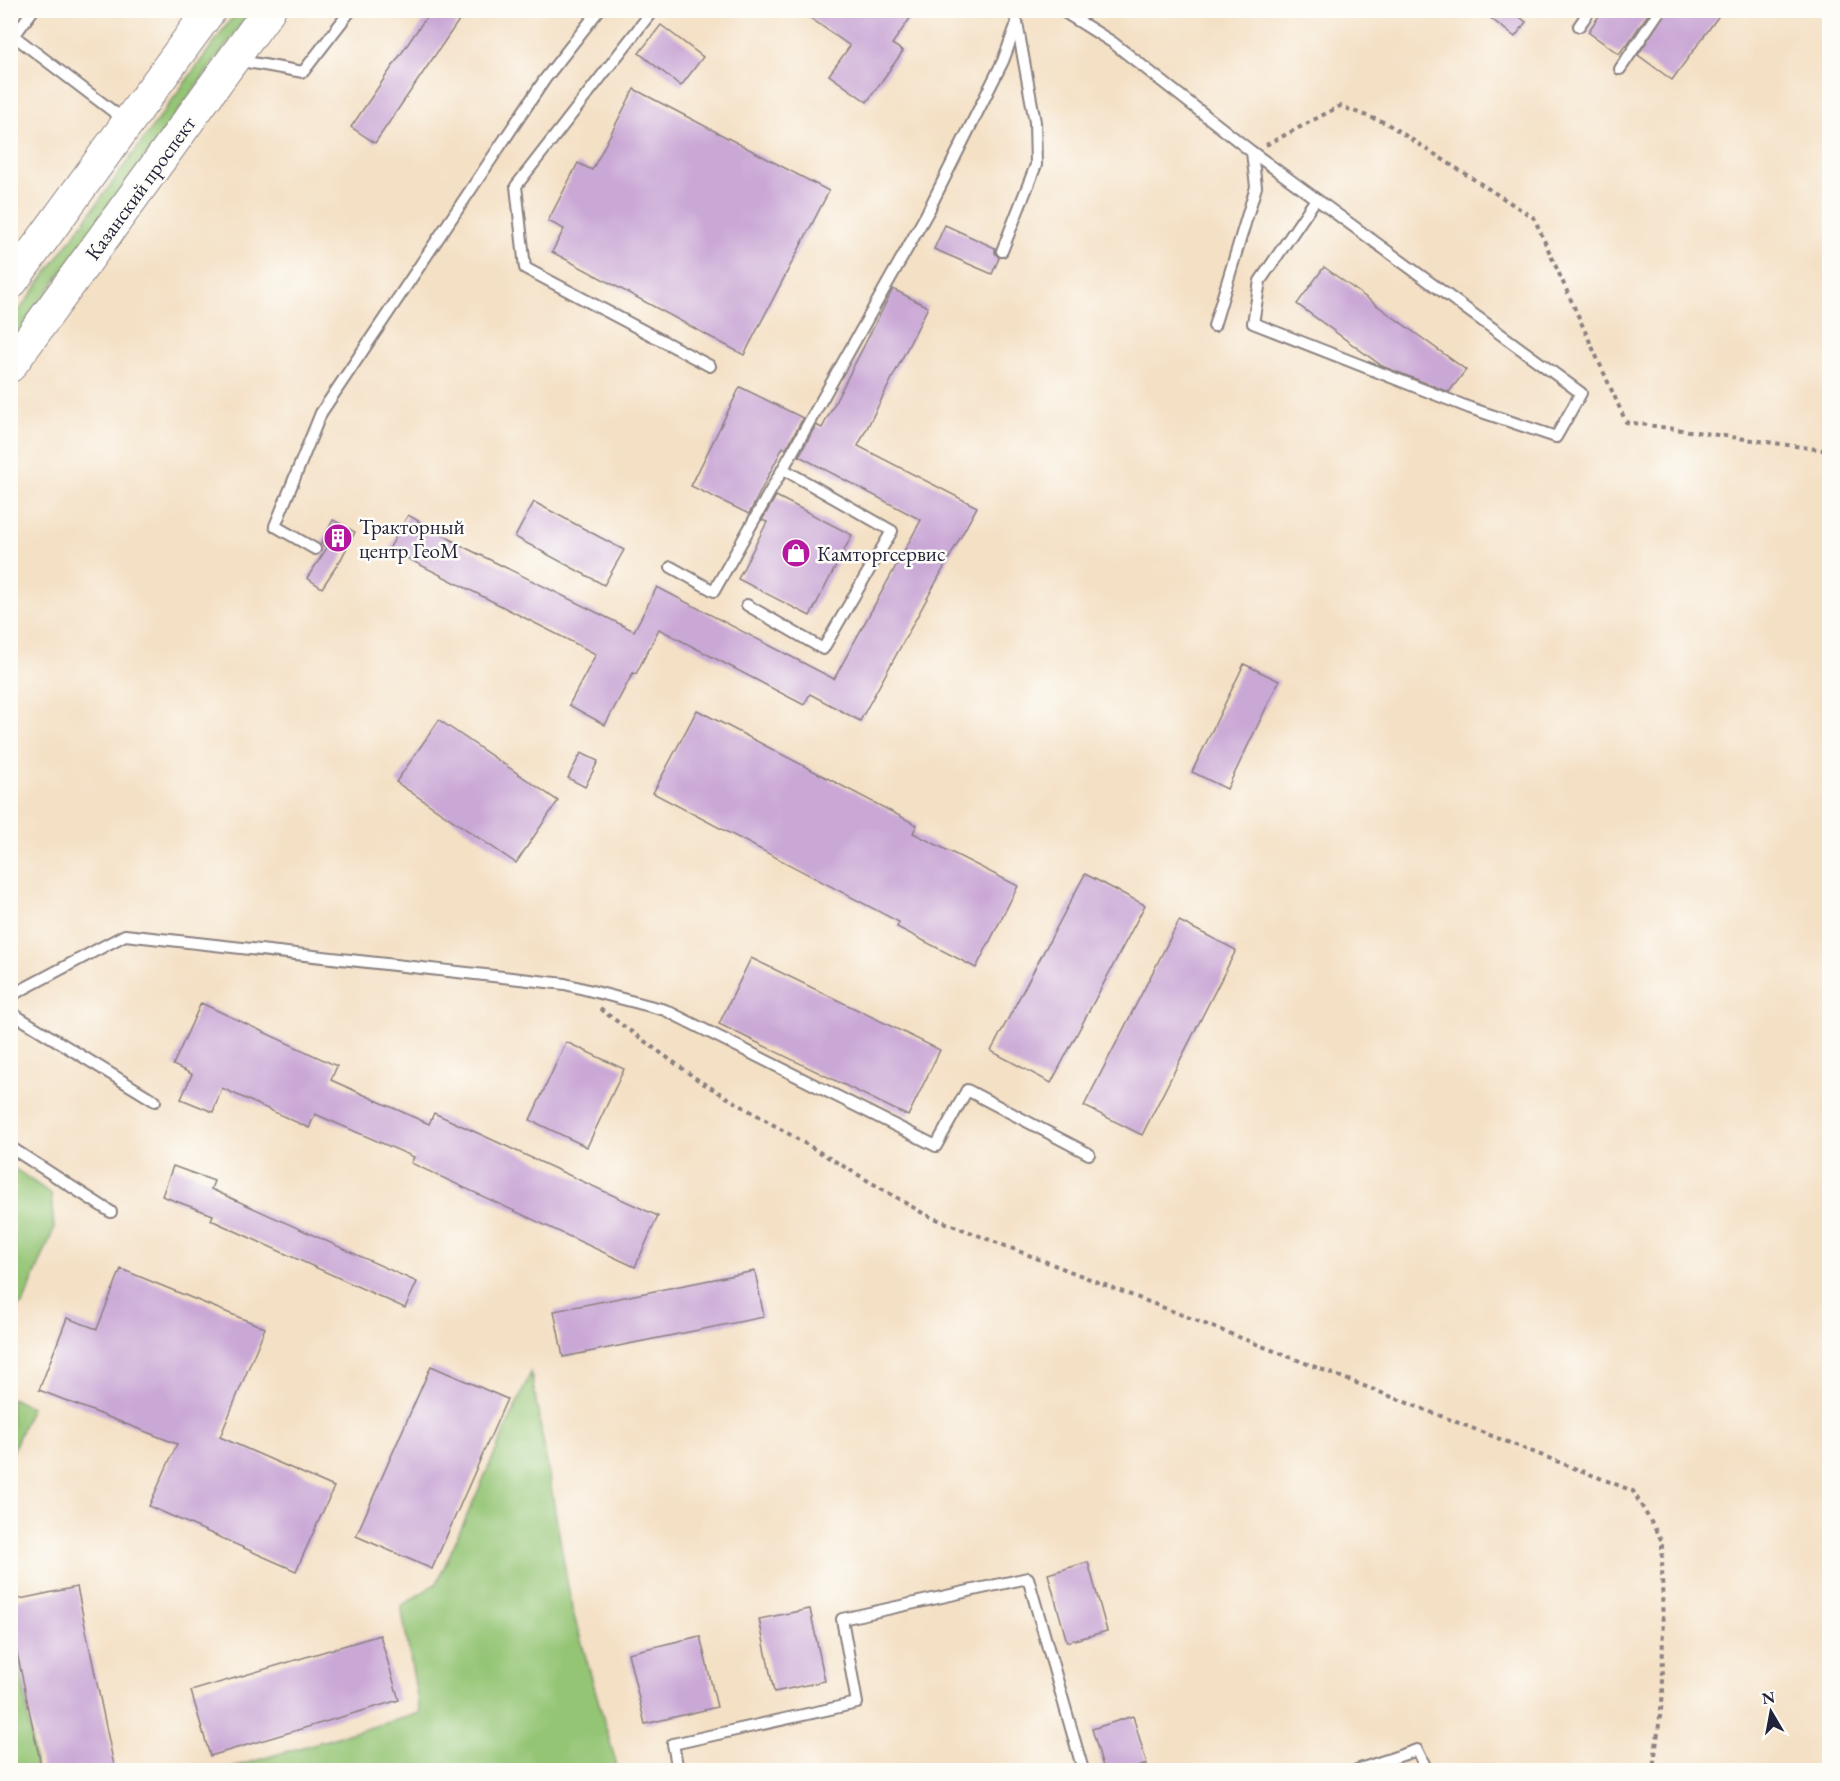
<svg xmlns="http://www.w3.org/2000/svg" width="1840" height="1781" font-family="'EB Garamond',serif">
<rect width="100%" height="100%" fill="#fdfcf7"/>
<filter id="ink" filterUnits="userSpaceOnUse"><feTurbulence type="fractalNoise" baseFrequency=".0167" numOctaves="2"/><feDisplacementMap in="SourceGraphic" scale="12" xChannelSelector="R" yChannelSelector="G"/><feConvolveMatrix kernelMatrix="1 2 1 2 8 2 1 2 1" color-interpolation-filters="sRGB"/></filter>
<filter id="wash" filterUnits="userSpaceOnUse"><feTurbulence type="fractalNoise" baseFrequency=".008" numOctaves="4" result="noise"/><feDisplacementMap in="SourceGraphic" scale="24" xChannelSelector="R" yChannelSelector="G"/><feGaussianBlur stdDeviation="1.35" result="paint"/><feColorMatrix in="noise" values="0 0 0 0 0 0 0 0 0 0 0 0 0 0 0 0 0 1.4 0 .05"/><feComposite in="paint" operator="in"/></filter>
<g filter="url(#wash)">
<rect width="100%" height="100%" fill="#f4e0c5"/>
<g fill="#94c575" stroke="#5b7458" stroke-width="1.5">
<path d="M 237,11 L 251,11 L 11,342 L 11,322 Z"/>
<path d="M 11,1166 L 51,1194 L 54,1229 L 23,1304 L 11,1310 Z"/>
<path d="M 531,1372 L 572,1609 L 618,1770 L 223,1770 L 420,1713 L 401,1606 L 437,1583 Z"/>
<path d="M 11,1398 L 31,1407 L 11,1456 Z"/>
<path d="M 11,1602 L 36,1770 L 11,1770 Z"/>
</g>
<g id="blocks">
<g fill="#caa8d6">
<path d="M 431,10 L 466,10 L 375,143 L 351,127 Z"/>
<path d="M 799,10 L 916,10 L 892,44 L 903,51 L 867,102 L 829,75 L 850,46 Z"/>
<path d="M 1480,10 L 1511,10 L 1526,22 L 1515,37 Z"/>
<path d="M 1603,10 L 1651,10 L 1626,46 L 1625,46 L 1619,54 L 1588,32 Z"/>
<path d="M 1667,10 L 1723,10 L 1672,80 L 1638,55 Z"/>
<path d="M 661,25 L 703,57 L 681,86 L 639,53 Z"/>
<path d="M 634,89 L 829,191 L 744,355 L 552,252 L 564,229 L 548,221 L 578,163 L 592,170 Z"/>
<path d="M 945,225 L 995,248 L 995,253 L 999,258 L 992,274 L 934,249 Z"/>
<path d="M 1324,267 L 1466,370 L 1449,392 L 1382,366 L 1297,304 Z"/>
<path d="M 893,289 L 928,307 L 858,446 L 977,507 L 860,721 L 810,694 L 804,705 L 659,629 L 636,674 L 633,673 L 605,725 L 569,705 L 596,654 L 389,549 L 408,515 L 464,547 L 634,631 L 657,587 L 834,679 L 921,520 L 799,456 L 816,425 L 822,428 Z"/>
<path d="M 740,387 L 803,418 L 786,449 L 783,447 L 749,514 L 691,486 Z"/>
<path d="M 776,496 L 852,535 L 810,616 L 738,579 L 767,522 L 762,520 Z"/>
<path d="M 534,502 L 624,550 L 604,585 L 515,537 Z"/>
<path d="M 333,520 L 355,532 L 341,559 L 322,588 L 307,578 L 327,548 L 321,544 Z"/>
<path d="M 1244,664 L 1279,681 L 1227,789 L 1192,772 Z"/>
<path d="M 697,710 L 917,825 L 913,833 L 1018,886 L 976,968 L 897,927 L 899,922 L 653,793 Z"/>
<path d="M 439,720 L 558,801 L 516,863 L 396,782 Z"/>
<path d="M 581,753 L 598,761 L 585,787 L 568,778 Z"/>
<path d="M 1085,874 L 1145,905 L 1051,1083 L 991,1051 Z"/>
<path d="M 1179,921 L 1236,950 L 1142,1135 L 1084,1106 Z"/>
<path d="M 751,958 L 940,1050 L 908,1116 L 719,1024 Z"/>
<path d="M 201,1003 L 337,1066 L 331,1080 L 429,1124 L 434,1113 L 658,1216 L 635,1267 L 411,1163 L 414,1157 L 315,1114 L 309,1128 L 222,1088 L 213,1112 L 181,1099 L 192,1074 L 173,1065 Z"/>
<path d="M 566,1042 L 624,1069 L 587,1147 L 530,1120 Z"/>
<path d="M 173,1166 L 214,1181 L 211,1189 L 417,1282 L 405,1308 L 211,1220 L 213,1215 L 162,1196 Z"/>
<path d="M 121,1269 L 265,1328 L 220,1437 L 334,1487 L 296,1571 L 149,1506 L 177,1444 L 39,1390 L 67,1318 L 97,1329 Z"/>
<path d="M 755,1271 L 764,1317 L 563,1357 L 554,1311 Z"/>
<path d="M 431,1366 L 507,1399 L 432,1569 L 356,1536 Z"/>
<path d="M 1088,1562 L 1107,1631 L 1067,1642 L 1048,1574 Z"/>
<path d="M 77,1587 L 115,1770 L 42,1770 L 10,1620 L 10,1601 Z"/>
<path d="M 810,1609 L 825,1681 L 774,1692 L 759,1619 Z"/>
<path d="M 380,1635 L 399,1700 L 210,1756 L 191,1691 Z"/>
<path d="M 700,1636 L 717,1707 L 645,1724 L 628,1653 Z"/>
<path d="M 1133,1716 L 1147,1764 L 1127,1770 L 1104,1770 L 1092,1729 Z"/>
</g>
</g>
</g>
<g filter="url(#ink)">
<use href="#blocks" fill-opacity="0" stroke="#8b8180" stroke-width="1.5"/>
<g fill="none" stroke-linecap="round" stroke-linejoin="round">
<g stroke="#8b8180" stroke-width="14">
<g id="service">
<path d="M 33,10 L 14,36 L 127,122"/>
<path d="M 653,10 L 516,186 L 525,268 L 710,366"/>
<path d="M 1061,10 L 1112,42 L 1252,152 L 1256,187 L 1214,326"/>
<path d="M 10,19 L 14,36 L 11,37"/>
<path d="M 1579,26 L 1590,10"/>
<path d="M 236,60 L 303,72 L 351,10"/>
<path d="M 1620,69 L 1660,10"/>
<path d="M 1252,152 L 1581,393 L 1556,437 L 1470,408 L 1253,323 L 1260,281 L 1316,199"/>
<path d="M 928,211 L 1003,61 L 1017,23 L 1014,10"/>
<path d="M 1002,251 L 1036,165 L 1035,122 L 1017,23"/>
<path d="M 315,549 L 275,526 L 321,413 L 545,79 L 599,10"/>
<path d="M 671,567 L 714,591 L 930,208"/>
<path d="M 747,605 L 823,649 L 892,531 L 783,469"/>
<path d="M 10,996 L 125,935 L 565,984 L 665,1010 L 936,1146 L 967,1090 L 1089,1154"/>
<path d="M 10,1012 L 155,1101"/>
<path d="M 10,1147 L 111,1212"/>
<path d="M 678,1770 L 673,1744 L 857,1703 L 842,1619 L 1028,1578 L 1083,1770"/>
<path d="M 1357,1770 L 1417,1750 L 1427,1770"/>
</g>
</g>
<g stroke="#8b8180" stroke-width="34">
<g id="primary">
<path d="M 10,284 L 210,10"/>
<path d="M 10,366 L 269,10"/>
</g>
</g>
<g stroke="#8b8180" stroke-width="4" stroke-dasharray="4.5 4.5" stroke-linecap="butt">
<path d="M 1266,145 L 1340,106 L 1386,123 L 1534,218 L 1626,422 L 1830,451"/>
<path d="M 600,1009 L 701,1082 L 926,1215 L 1633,1491 L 1662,1541 L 1663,1694 L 1653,1770"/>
</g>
<use href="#service" stroke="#fff" stroke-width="10"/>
<use href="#primary" stroke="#fff" stroke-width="32"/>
</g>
</g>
<defs>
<g id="building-disc" transform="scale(1.5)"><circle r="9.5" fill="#b5179e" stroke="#fdfcf7"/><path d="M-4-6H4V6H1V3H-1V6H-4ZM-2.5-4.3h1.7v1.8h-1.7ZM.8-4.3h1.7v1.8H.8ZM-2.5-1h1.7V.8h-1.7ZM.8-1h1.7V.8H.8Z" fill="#fff"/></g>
<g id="shop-disc" transform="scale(1.5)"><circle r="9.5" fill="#b5179e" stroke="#fdfcf7"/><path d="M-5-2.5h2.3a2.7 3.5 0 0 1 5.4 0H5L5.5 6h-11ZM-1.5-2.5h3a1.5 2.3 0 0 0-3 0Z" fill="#fff"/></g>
</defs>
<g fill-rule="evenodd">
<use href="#building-disc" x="338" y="538"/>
<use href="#shop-disc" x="796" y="553"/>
</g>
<g text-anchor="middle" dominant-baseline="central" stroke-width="5" stroke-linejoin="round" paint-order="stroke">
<g font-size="21" fill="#22223b" stroke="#fdfcf7">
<text transform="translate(140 188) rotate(-54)">Казанский проспект</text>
</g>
<g font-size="21" fill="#22223b" stroke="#fdfcf7" text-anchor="start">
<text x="359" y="526">Тракторный<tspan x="359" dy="24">центр ГеоМ</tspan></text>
<text x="817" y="553">Камторгсервис</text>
</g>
</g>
<rect width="1840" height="1781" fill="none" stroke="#fdfcf7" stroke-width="36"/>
<g transform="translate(1771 1712) rotate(350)" stroke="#fdfcf7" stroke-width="4.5" paint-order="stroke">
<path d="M0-4.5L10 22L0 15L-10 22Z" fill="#22223b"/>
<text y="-9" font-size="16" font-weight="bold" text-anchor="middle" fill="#22223b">N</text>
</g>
</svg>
